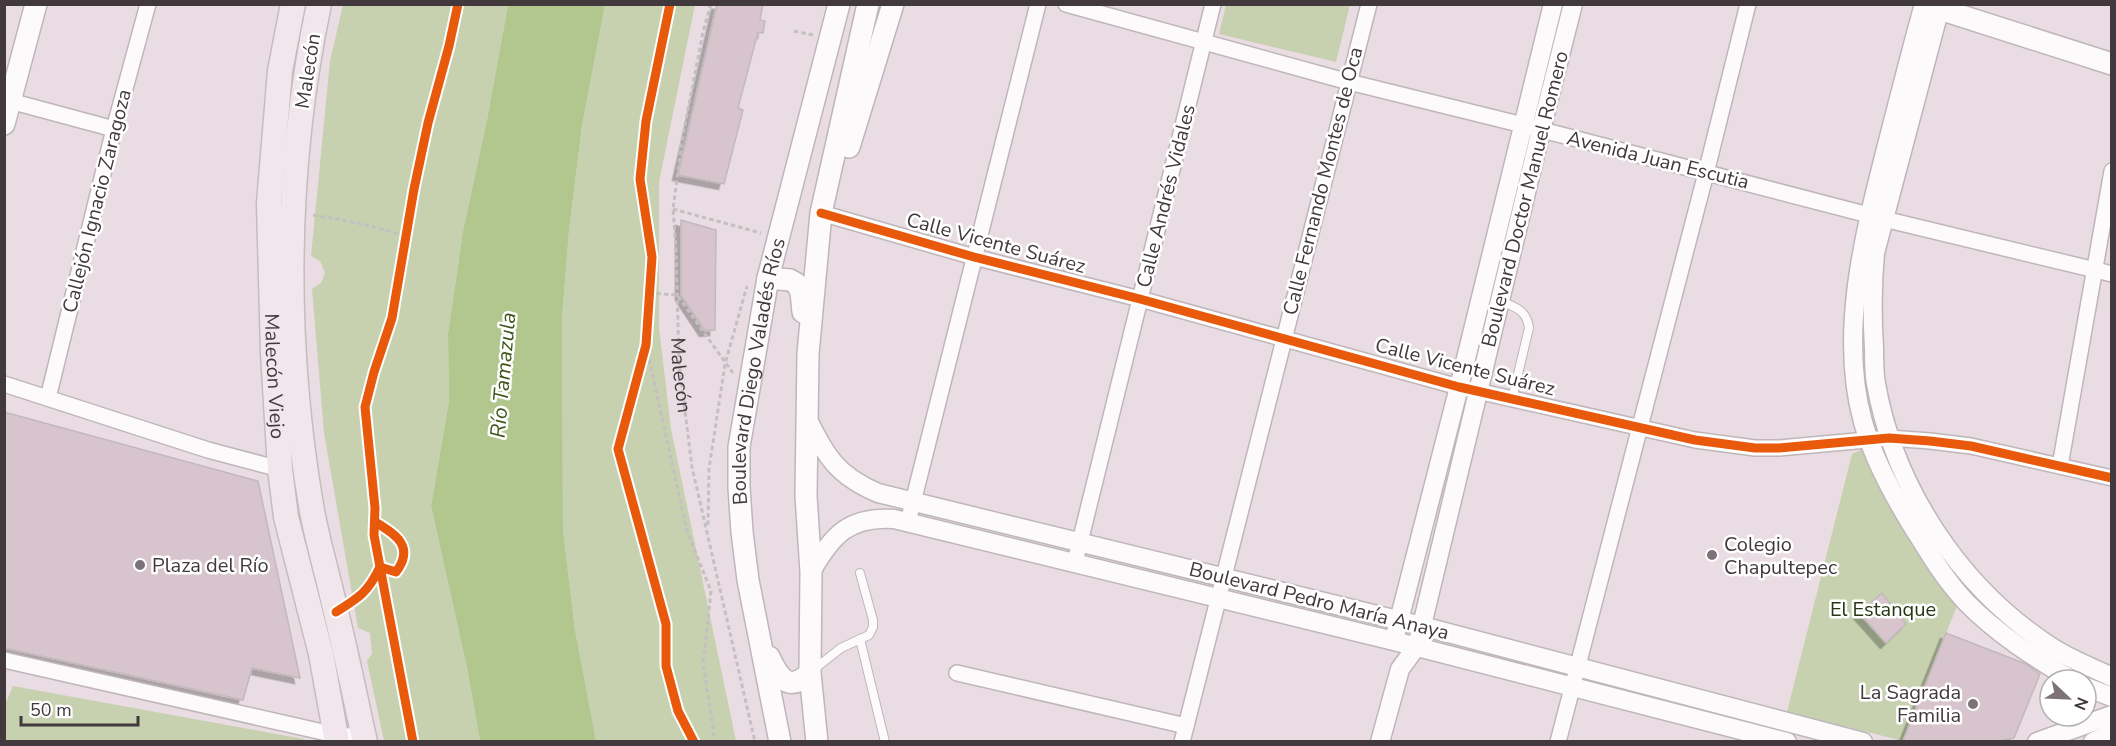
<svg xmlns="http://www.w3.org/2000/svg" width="2116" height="746" font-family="'Nunito Sans',sans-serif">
<defs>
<filter id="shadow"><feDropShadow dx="-5.5" dy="5.5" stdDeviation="0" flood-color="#0004"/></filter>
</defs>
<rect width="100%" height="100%" fill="#e9dde3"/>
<g fill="#c7d1b0">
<path d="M 343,5 L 508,5 L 487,120 L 463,231 L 448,334 L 449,401 L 431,506 L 467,668 L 480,741 L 384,741 L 367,661 L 372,654 L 370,633 L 358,628 L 324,433 L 312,289 L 321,283 L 325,273 L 320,261 L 311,256 L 330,61 Z"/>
<path d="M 605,5 L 695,5 L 659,182 L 659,327 L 671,429 L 736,741 L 596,742 L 575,630 L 563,531 L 562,318 L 569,231 L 582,126 Z"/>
<path d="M 1226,5 L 1350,5 L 1336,62 L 1219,34 Z"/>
<path d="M 1869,446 L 1963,591 L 1903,741 L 1787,712 L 1852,454 Z"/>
<path d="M 13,686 L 304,739 L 306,741 L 5,741 L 5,704 Z"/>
</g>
<path fill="#b2c78e" d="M 508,5 L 605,5 L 582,126 L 569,231 L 562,318 L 563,531 L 575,630 L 596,741 L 480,741 L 467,668 L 431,506 L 449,401 L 448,334 L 463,231 L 487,120 Z"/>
<g fill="#d7c4cd" stroke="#c2b9bd" stroke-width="1.5" filter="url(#shadow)">
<path d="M 717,4 L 763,4 L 760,20 L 765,21 L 763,33 L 758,32 L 738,108 L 743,110 L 724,184 L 678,175 Z"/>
<path d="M 681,220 L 716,230 L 715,330 L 705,331 L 681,295 Z"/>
<path d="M 4,412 L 258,481 L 300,678 L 252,668 L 243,700 L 4,648 Z"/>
<path d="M 1882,593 L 1906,624 L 1886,643 L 1859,613 Z"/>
<path d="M 1946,633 L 2026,664 L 2040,674 L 2014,738 L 1999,741 L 1903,741 Z"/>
</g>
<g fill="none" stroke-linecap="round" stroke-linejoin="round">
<g stroke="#bfb6ba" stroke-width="10">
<g id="service">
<path d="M 1501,301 C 1516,307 1527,311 1529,328 L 1512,399"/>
<path d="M 860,639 L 885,742"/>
<path d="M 813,670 L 841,648 L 869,635 L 873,627 L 873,620 L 860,573"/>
</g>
</g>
<g stroke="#bfb6ba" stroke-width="18">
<g id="minor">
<path d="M 1066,4 L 1349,82 L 1523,125 L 1884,219 L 2112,274"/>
<path d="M 10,101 L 114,129"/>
<path d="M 821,213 L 974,257 L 1140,299 L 1459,387 L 1695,440 L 1755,448 L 1779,448 L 1889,438 L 1930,441 L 1971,446 L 2112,478"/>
<path d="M 4,384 L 208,450 L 280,469"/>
<path d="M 48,398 L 114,129 L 148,4"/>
<path d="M 2060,466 L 2112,171"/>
<path d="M 908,522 L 1038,4"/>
<path d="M 1075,562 L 1213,4"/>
<path d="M 4,660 L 336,735 L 364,737"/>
<path d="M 957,673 L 1186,726"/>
<path d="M 1182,742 L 1369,4"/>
<path d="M 1558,742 L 1706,173 L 1748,4"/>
</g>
</g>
<g stroke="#bfb6ba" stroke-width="21">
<g id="tertiary">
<path d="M 1924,4 C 1911,51 1899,98 1887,145 C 1865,231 1838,333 1863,422 C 1873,457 1892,493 1911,524 C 1928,551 1944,579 1966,602 C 1996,633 2035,658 2072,680"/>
<path d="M 1941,4 L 1875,253 C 1872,285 1872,316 1874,348 C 1874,360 1874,373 1876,384 C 1895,490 1961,588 2050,646 C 2069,659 2091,667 2112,677"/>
<path d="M 807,418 C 827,457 836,475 878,493 L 1422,626 L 1863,742"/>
<path d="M 811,572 C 832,535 849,516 894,519 L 1394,641 L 1787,742"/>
<path d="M 1396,632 L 1459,387 L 1553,4"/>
<path d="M 2086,687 L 2112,697"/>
<path d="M 1380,742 L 1400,669 L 1417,646 L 1541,130 L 1573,4"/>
<path d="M 2037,742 L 2112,715"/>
<path d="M 2093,742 L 2112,733"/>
</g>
</g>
<g stroke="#bfb6ba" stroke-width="24">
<g id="secondary">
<path d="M 1924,4 L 2112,64"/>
<path d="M 4,124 L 36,4"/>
<path d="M 849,147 L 893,4"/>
<path d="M 768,278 L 790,280 L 797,284 L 801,292 L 803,312"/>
<path d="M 769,657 C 779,678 788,693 810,673"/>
<path id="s2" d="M 780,742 L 748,580 L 742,532 L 739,487 L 739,447 L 768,278 L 839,4"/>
<path d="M 817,742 L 810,673 L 811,572 L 806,496 L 808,354 L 821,213 L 868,4"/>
</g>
</g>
<g stroke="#c3bdbf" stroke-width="27">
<g id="primary">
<path id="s3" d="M 293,4 L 280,71 L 269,203 L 273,353 L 280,469 L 286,517 L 321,654 L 337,742"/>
<path d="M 319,4 C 284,171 283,344 312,511 C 318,543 328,576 335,608 C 346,652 355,697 365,742"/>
</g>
</g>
<g stroke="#c4c0c2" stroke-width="3" stroke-dasharray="4.5 3" stroke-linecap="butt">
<path id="s1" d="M 711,4 L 703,32 L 682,141 L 673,209 L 676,248 L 679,363 L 692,467 L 755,742"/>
<path d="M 794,31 L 813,35"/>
<path d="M 673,209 L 761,233"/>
<path d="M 313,215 C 345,220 376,226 407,237"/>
<path d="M 649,293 L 677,295 L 733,373"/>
<path d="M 646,345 L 687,531 L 711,591 L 703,663 L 715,742"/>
<path d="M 708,525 L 709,469 L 725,364 L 747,286"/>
</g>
<use href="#service" stroke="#fcfafb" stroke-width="8"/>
<use href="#minor" stroke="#fcfafb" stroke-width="15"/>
<use href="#tertiary" stroke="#fcfafb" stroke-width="18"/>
<use href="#secondary" stroke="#fcfafb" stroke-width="21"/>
<use href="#primary" stroke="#f1e6ec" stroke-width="24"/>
<g stroke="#fff" stroke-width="13">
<g id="cycleway">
<path d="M 670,4 L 646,121 L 640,179 L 652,257 L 646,345 L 618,449 L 666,624 L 666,666 L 678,711 L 694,742"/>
<path d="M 821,213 L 974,257 L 1140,299 L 1459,387 L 1695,440 L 1755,448 L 1779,448 L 1889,438 L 1930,441 L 1971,446 L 2112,478"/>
<path d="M 336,612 C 360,597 368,592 380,567 L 396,572 C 415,547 396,534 375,522"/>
<path d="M 413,742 L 374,535 L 375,508 L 365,407 L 374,372 L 392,318 L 414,189 L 428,123 L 449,46 L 458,4"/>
</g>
</g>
<use href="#cycleway" stroke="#e8590c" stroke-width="9"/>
</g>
<g fill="#7c7277" stroke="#fff" stroke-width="2">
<circle cx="1712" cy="555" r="6"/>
<circle cx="140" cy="565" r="6"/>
<circle cx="1973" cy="704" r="6"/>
</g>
<g text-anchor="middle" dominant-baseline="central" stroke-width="5" stroke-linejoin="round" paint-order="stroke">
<g font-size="20" fill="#42393d" stroke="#fff">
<text transform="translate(308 71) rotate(-81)">Malecón</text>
<text transform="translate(1658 160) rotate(14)">Avenida Juan Escutia</text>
<text transform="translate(1323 181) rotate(-76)">Calle Fernando Montes de Oca</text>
<text transform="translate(1166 196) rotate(-76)">Calle Andrés Vidales</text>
<text transform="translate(1525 199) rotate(-76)">Boulevard Doctor Manuel Romero</text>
<text transform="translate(97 201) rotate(-76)">Callejón Ignacio Zaragoza</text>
<text transform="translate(996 243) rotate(15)">Calle Vicente Suárez</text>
<text transform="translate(1465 367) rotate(14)">Calle Vicente Suárez</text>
<text stroke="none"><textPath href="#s2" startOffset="376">Boulevard Diego Valadés Ríos</textPath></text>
<text stroke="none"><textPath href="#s3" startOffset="374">Malecón Viejo</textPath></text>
<text stroke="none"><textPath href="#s1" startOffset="375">Malecón</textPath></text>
<text transform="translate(1319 601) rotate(14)">Boulevard Pedro María Anaya</text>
</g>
<g font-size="20" fill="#42393d" stroke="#fff" text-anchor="start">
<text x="1724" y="544">Colegio<tspan x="1724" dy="23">Chapultepec</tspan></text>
<text x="152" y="565">Plaza del Río</text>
<text x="1961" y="692" text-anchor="end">La Sagrada<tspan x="1961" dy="23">Familia</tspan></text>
</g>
<g font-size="20" fill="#283613" stroke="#fff">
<text x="1883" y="609">El Estanque</text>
</g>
<g font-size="21" font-style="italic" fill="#3e5418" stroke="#fff">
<text transform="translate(503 375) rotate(-85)">Río Tamazula</text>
</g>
</g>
<rect width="2116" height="746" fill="none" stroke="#42393d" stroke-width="12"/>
<g transform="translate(2068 698) rotate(113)"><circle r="28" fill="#ffffff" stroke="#b3b0b1" stroke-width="1.5"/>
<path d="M0-4.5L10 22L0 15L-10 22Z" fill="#7c7277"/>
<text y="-9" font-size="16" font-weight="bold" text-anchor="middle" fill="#42393d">N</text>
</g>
<path d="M21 716v9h117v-9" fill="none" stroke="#42393d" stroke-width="3"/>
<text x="30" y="716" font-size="18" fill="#42393d" stroke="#ffffff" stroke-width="4.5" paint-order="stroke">50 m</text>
</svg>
